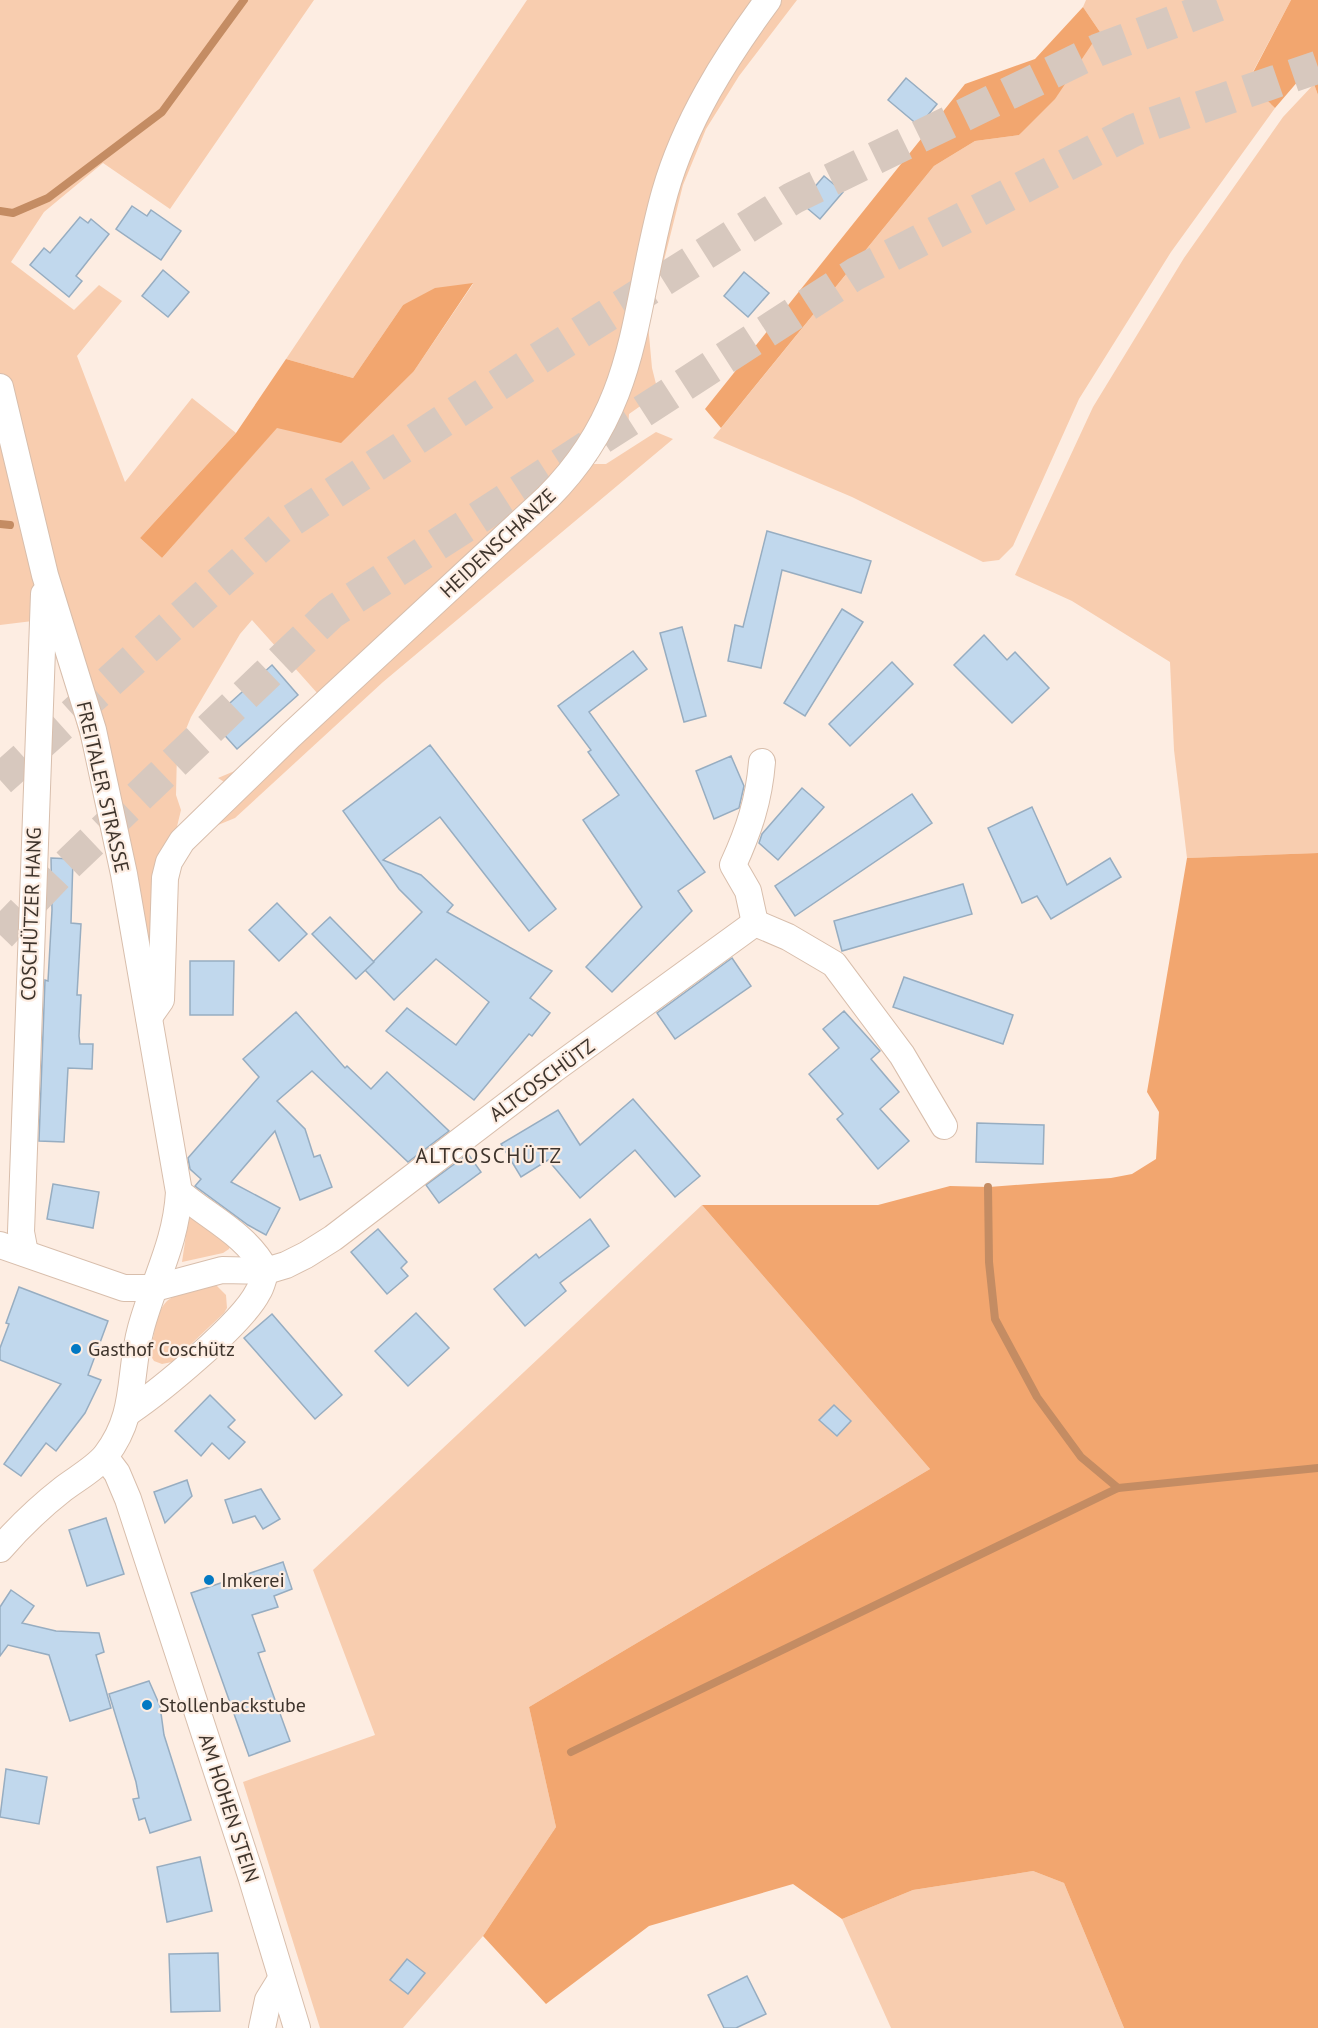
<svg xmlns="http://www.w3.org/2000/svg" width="1318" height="2028" font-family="'PT Sans',sans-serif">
<rect width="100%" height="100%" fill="#fdede2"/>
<g fill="#f8cdaf">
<path d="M 0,0 L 314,0 L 170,209 L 103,163 L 44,212 L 11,262 L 74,310 L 99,285 L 122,301 L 77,356 L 125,482 L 192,398 L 236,433 L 140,538 L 162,558 L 277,427 L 414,371 L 473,284 L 403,305 L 353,378 L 286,359 L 527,0 L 757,0 L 711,71 L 624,351 L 576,456 L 226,783 L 218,778 L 237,770 L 318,694 L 252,620 L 240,634 L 191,717 L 177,751 L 176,795 L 181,810 L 173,843 L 157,970 L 119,885 L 49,619 L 0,625 Z"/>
<path d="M 778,0 L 797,0 L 739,76 L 706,129 L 683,185 L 648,324 L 652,368 L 663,412 L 649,400 L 629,414 L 628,428 L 606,439 L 668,207 L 701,124 Z"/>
<path d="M 1086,0 L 1291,0 L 1248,81 L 1275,108 L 1171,252 L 1079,399 L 1013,546 L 999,560 L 983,562 L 852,497 L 713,438 L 934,166 L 975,141 L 1019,135 L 1100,32 L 1083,7 Z"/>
<path d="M 1314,84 L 1318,95 L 1318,853 L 1187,858 L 1174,750 L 1170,662 L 1072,601 L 1015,575 L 1093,407 L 1184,258 L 1283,117 Z"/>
<path d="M 656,432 L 673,439 L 383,682 L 235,818 L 196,834 L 587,464 L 606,464 Z"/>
<path d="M 702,1205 L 930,1469 L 529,1707 L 556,1827 L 483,1936 L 403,2028 L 320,2028 L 243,1782 L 375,1735 L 313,1570 Z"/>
<path d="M 189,1215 L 230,1246 L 229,1249 L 223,1253 L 182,1262 Z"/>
<path d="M 209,1286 L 217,1286 L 226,1295 L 227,1308 L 224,1313 L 172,1362 L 162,1364 L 154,1361 C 148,1353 152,1343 154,1334 C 162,1292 172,1297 209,1286 Z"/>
<path d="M 1033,1871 L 1064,1883 L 1124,2028 L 891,2028 L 842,1919 L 913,1890 Z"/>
</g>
<g fill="#f2a66f">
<path d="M 1291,0 L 1318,0 L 1318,95 L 1314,84 L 1305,73 L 1275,108 L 1248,82 Z"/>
<path d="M 1083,7 L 1100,32 L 1055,99 L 1019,135 L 975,141 L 934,166 L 721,428 L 705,409 L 965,84 L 1035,59 Z"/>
<path d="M 473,283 L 414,371 L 341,443 L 277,428 L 162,558 L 140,538 L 236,433 L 286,359 L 353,378 L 403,305 L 435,288 Z"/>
<path d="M 1318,853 L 1318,2028 L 1124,2028 L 1064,1883 L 1033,1871 L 913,1890 L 842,1919 L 793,1884 L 649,1926 L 546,2004 L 483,1936 L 556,1827 L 529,1707 L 930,1469 L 702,1205 L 878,1205 L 950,1186 L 989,1187 L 1111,1178 L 1132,1174 L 1156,1159 L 1159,1112 L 1147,1092 L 1187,858 Z"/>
</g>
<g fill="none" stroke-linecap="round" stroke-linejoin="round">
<g stroke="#c48c63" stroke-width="8">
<path d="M 0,211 L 13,213 L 48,198 L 162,112 L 244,0"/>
<path d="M 0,524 L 10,525"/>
<path d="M 988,1187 L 989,1262 L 995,1319 L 1037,1397 L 1081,1457 L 1118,1488"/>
<path d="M 571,1752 L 1118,1488 L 1318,1468"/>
</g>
</g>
<g fill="#c1d8ed" stroke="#97adc1" stroke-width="1.5">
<path d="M 906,78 L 937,104 L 919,126 L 888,100 Z"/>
<path d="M 824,176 L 843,192 L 820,219 L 801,203 Z"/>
<path d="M 132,206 L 147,216 L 151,210 L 181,231 L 161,260 L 116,229 Z"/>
<path d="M 80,217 L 88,223 L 91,219 L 109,234 L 76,276 L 82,281 L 69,297 L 30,265 L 44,248 L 50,253 Z"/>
<path d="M 163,270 L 189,292 L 168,317 L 142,296 Z"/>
<path d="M 744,272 L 769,293 L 748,317 L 724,296 Z"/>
<path d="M 767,531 L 871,561 L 861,593 L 782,570 L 761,668 L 728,661 L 735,625 L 743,627 Z"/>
<path d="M 842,609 L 863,622 L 805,716 L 784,703 Z"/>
<path d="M 682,627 L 706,716 L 684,722 L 660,633 Z"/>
<path d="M 984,635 L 1007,660 L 1015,652 L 1049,688 L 1012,723 L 954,665 Z"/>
<path d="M 633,651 L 647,669 L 589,712 L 705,872 L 678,891 L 692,911 L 612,992 L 586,967 L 642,907 L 583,820 L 619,795 L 588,752 L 591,750 L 558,706 Z"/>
<path d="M 892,662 L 913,684 L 850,746 L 829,724 Z"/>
<path d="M 272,665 L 298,695 L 237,749 L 211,720 Z"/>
<path d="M 430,745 L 556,909 L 529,931 L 440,817 L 383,860 L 421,875 L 453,905 L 447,912 L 552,971 L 530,998 L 550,1013 L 532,1036 L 529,1034 L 474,1100 L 386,1031 L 407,1008 L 456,1045 L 489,1002 L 436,959 L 394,1000 L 365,970 L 422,912 L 399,889 L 343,811 Z"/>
<path d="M 731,756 L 744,786 L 739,808 L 714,819 L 696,771 Z"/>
<path d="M 802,788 L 824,807 L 778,860 L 759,843 L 762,834 Z"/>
<path d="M 912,794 L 932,823 L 795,916 L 775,886 Z"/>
<path d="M 1032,807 L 1067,885 L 1110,858 L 1121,877 L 1051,919 L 1037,896 L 1022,903 L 988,828 Z"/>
<path d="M 51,858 L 73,859 L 71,923 L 81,924 L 77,995 L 81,995 L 79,1036 L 80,1044 L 93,1044 L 92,1069 L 68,1068 L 64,1142 L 39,1141 L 45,980 L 48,981 L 52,910 Z"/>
<path d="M 963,884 L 972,914 L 842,951 L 834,921 Z"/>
<path d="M 277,903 L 307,934 L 279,961 L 249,930 Z"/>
<path d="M 330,917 L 374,962 L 356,979 L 312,934 Z"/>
<path d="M 732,958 L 751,986 L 675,1039 L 657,1013 Z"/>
<path d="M 190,961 L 234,961 L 233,1015 L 190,1015 Z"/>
<path d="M 904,977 L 1013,1015 L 1003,1044 L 893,1007 Z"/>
<path d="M 844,1011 L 880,1051 L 871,1059 L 899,1092 L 880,1109 L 909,1141 L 878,1169 L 837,1119 L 843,1114 L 809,1074 L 839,1048 L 823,1029 Z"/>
<path d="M 296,1012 L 345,1068 L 347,1066 L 371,1089 L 387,1072 L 449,1131 L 408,1162 L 312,1071 L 277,1101 L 305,1129 L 314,1157 L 320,1155 L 332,1187 L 300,1200 L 275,1131 L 231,1182 L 280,1208 L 266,1235 L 248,1225 L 195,1186 L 201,1179 L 190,1169 L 188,1158 L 259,1077 L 243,1059 Z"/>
<path d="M 633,1099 L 700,1176 L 675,1197 L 635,1150 L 580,1198 L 548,1160 L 521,1177 L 501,1144 L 558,1110 L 580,1145 Z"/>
<path d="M 977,1123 L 1044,1125 L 1043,1164 L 976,1162 Z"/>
<path d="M 468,1154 L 481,1172 L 439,1203 L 426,1185 Z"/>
<path d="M 53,1184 L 99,1192 L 93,1228 L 47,1219 Z"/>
<path d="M 590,1219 L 609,1246 L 560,1283 L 566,1291 L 525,1326 L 494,1289 L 536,1254 L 539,1258 Z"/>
<path d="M 378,1229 L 407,1262 L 401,1268 L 408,1276 L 387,1294 L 351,1252 Z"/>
<path d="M 19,1287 L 108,1321 L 88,1375 L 101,1380 L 85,1413 L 56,1451 L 46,1443 L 21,1476 L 4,1464 L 61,1384 L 0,1360 L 0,1348 L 9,1324 L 6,1323 Z"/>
<path d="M 416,1313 L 449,1348 L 408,1386 L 375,1351 Z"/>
<path d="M 272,1314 L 342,1395 L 315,1419 L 244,1338 Z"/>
<path d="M 210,1395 L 235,1420 L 228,1427 L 245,1442 L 229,1459 L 212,1443 L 201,1456 L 175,1431 Z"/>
<path d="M 834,1405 L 851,1421 L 837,1436 L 819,1420 Z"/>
<path d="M 187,1480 L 192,1496 L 165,1523 L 154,1492 Z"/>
<path d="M 261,1489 L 280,1519 L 263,1529 L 255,1516 L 233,1523 L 225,1500 Z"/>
<path d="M 106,1518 L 124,1574 L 87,1586 L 69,1530 Z"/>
<path d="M 283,1562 L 292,1589 L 274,1596 L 278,1607 L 252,1615 L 265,1651 L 258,1653 L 290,1741 L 249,1756 L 191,1593 Z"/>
<path d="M 11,1590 L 34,1606 L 22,1623 L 56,1631 L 99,1633 L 104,1652 L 96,1655 L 111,1708 L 70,1721 L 49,1655 L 8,1645 L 0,1656 L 0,1607 Z"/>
<path d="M 149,1681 L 160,1706 L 164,1735 L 191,1820 L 150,1833 L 145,1818 L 139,1820 L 133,1799 L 139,1798 L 136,1782 L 109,1694 Z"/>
<path d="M 6,1769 L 47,1777 L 39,1824 L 0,1817 Z"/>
<path d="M 200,1857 L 212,1911 L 167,1922 L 157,1867 Z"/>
<path d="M 218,1953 L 220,2011 L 171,2012 L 169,1954 Z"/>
<path d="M 407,1959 L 425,1973 L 408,1994 L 390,1980 Z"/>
<path d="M 747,1976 L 766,2014 L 736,2028 L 724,2028 L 708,1995 Z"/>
</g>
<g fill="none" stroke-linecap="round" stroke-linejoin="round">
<g stroke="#d7c8be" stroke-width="33" stroke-dasharray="33 16" stroke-linecap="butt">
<path d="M 0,780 L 280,528 L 530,364 L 793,198 L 1098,50 L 1232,0"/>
<path d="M 0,935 L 63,869 L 331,613 L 855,274 L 1134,130 L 1318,67"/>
</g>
<g stroke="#d8beac" stroke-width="28">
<g id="minor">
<path d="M 0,387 L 45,575 L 93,730 L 124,874 L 179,1192 C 176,1244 154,1280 141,1328 C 128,1375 138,1413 106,1455 C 96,1468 76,1479 63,1489 C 40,1507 19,1527 0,1549"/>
<path d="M 755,923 L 788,937 L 834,964 L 902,1055 L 944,1126"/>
<path d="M 755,923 L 748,891 L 733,865 C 749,830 759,800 762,762"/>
<path d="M 149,1017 L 161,1000 L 165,878 L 169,862 L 182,841 L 290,736 L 548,497 C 641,404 632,308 665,192 C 685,122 725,58 768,0"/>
<path d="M 0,1245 L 124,1288 L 155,1288 L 222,1270 L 266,1271 L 286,1265 L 306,1255 L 333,1238 L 553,1070 L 755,923"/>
<path d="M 25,1253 L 21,1232 L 44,594"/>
<path d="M 129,1412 C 160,1391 242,1324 258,1292 C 262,1286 263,1278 266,1271 C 247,1234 209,1218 179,1192"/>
<path d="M 105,1457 L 117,1473 L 128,1499 L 251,1876 L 297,2028"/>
<path d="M 262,2028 L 268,2000 L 281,1979"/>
</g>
</g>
<use href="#minor" stroke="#fff" stroke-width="26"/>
</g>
<g fill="#0379c3" stroke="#fdede2" stroke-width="2">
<circle cx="76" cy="1349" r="6"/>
<circle cx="209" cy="1580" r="6"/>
<circle cx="147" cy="1705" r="6"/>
</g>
<g text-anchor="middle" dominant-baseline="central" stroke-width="4.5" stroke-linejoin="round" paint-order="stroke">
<g font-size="20" fill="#3e342c" stroke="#fdede2">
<text transform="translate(498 543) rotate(-43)">HEIDENSCHANZE</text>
<text transform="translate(103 787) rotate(77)">FREITALER STRASSE</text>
<text transform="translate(31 914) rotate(-88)">COSCHÜTZER HANG</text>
<text transform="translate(542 1080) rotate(-36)">ALTCOSCHÜTZ</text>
<text transform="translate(229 1808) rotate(72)">AM HOHEN STEIN</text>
</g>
<g font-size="20" fill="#3e342c" stroke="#fdede2" text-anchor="start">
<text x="88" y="1349">Gasthof Coschütz</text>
<text x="221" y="1580">Imkerei</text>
<text x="159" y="1705">Stollenbackstube</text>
</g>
<g font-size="21" letter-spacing="1.5" fill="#3e342c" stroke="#fdede2">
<text x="489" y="1155">ALTCOSCHÜTZ</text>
</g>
</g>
</svg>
